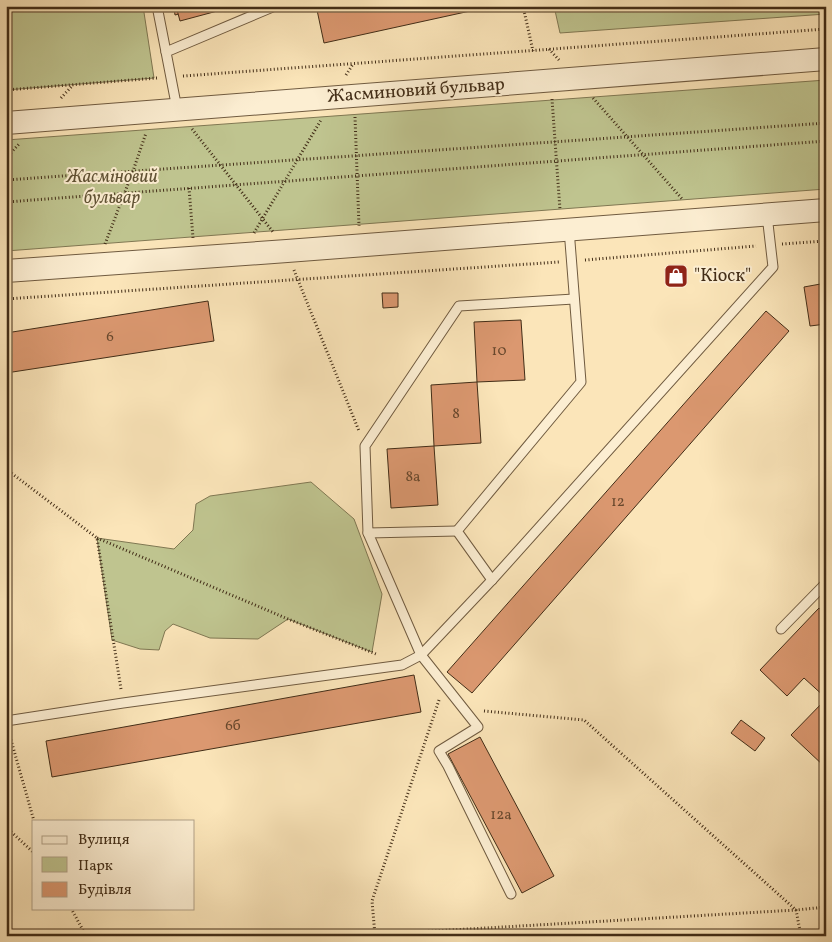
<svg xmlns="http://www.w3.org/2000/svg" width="832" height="942" font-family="Vollkorn,serif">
<rect width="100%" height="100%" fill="#fbe5b9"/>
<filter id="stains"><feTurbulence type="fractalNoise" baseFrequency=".004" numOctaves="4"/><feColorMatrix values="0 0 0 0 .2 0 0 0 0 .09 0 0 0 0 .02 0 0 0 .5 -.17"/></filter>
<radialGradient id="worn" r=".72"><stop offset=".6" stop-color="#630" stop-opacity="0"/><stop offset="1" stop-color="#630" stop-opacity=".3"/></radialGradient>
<g fill="#bfc48f" stroke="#807853">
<path d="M 6,6 L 143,6 L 154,78 L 6,90 Z"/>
<path d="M 554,6 L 826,6 L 826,14 L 560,33 Z"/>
<path d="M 826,80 L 826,189 L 6,251 L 6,140 Z"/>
<path d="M 311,482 L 354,519 L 382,594 L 372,652 L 288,619 L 258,639 L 210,638 L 173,624 L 165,631 L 159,650 L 140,649 L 112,640 L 97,538 L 174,549 L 193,530 L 196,504 L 210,496 Z"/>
</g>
<g fill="#db9870" stroke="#422d17">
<path d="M 175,6 L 176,6 L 179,14 L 175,15 L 174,8 Z"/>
<path d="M 176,6 L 236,6 L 180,21 Z"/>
<path d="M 333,6 L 493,6 L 324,43 L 317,10 Z"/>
<path d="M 685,268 L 686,283 L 666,284 L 665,269 Z"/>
<path d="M 826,283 L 826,324 L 810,326 L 804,287 Z"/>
<path d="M 382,293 L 398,293 L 398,307 L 383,308 Z"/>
<path d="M 208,301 L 214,341 L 6,373 L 6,333 Z"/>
<path d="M 766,311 L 789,331 L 472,693 L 447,672 Z"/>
<path d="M 521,320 L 525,380 L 477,382 L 474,322 Z"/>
<path d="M 477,382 L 481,443 L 434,446 L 431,385 Z"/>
<path d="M 434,446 L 438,505 L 391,508 L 387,449 Z"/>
<path d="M 819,608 L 826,614 L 826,656 L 822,660 L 826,663 L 826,698 L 804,678 L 787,696 L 760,670 Z"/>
<path d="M 414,675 L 421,712 L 52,777 L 46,741 Z"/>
<path d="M 826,699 L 826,767 L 825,767 L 791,735 Z"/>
<path d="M 741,720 L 765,738 L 755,751 L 731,733 Z"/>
<path d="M 480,737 L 554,876 L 522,893 L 448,754 Z"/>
<path d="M 6,828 L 10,850 L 6,851 Z"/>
</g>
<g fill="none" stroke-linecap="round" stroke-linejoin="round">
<g stroke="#705b40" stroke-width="11">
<g id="service">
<path d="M 157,6 L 166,52"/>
<path d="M 177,109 L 166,52 L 275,6"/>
<path d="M 457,531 L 368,533 L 365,446 L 459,306 L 574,299"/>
<path d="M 368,533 L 421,655 L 478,727 L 439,751 L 448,766 L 511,894"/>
<path d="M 492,580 L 457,531 L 581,382 L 569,229"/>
<path d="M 781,629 L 826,583"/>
<path d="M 6,721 L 123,703 L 402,665 L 421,655 L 492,580 L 773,267 L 767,215"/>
</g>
</g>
<g stroke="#705b40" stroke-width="24">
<g id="tertiary">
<path d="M 6,123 L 826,59"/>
<path d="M 6,271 L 287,251 L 826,210"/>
</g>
</g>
<g stroke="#422d17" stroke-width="3" stroke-dasharray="1 2.5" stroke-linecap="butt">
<path d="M 523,6 L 533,51"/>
<path d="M 549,49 L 559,60"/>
<path d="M 346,75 L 353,64"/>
<path d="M 183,76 L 826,29"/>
<path d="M 6,90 L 157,78"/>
<path d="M 61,98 L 73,85"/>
<path d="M 593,98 L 683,200"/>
<path d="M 552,99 L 560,210"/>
<path d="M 355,117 L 359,226"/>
<path d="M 192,129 L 273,232"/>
<path d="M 6,158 L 19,144"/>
<path d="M 6,180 L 826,123"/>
<path d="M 189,188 L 193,238"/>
<path d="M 6,202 L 826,141"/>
<path d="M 254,233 L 321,120"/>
<path d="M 105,244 L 133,171 L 146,133"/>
<path d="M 782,244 L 826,241"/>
<path d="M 585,260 L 756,246"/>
<path d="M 294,270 L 359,431"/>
<path d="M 6,299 L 559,262"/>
<path d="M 6,469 L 97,538 L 121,689"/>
<path d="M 97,538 L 288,619 L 376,654"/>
<path d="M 484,711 L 584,720 L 796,910 L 801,936"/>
<path d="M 9,733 L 34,821"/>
<path d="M 6,827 L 34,853"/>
<path d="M 71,908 L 86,936"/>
<path d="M 375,935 L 372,901 L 439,700"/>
<path d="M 348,936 L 796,910 L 826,907"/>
</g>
<use href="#service" stroke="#fceed2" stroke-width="9"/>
<use href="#tertiary" stroke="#fceed2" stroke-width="22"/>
</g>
<defs>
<g id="shop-square" transform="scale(1.25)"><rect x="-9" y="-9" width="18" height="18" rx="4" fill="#8f2418" stroke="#fceed2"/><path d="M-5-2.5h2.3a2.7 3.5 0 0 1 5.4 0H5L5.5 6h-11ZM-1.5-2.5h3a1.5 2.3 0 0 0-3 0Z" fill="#fff"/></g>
</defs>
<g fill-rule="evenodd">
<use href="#shop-square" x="676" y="276"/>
</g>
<g text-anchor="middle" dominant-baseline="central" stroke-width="4" stroke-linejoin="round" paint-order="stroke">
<g font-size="15" fill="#68482d">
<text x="110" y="337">6</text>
<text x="499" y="351">10</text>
<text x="456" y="414">8</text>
<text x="413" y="477">8а</text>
<text x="618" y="502">12</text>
<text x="233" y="726">6б</text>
<text x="501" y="815">12а</text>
</g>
<g font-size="18" fill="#422d17" stroke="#fceed2">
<text transform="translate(416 91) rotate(-4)">Жасминовий бульвар</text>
</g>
<g font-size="18" font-style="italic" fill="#615335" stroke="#fceed2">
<text x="112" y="177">Жасміновий<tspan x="112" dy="21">бульвар</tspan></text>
</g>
<g font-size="18" fill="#422d17" stroke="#fceed2" text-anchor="start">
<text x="694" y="276">"Кіоск"</text>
</g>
</g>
<rect width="832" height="942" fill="none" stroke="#fbe5b9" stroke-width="25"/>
<rect x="8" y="8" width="817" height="927" fill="none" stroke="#422d17" stroke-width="2.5"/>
<rect x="12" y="12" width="807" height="917" fill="none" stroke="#422d17"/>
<rect x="32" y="820" width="162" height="90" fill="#fceed2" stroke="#b2a187"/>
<rect x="42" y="836" width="25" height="8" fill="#fceed2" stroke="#b2a187"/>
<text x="78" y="844" font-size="15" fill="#422d17">Вулиця</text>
<rect x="42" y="857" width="25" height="15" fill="#bfc48f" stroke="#b2a187"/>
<text x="78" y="870" font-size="15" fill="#422d17">Парк</text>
<rect x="42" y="882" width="25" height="15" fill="#db9870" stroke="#b2a187"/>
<text x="78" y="894" font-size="15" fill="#422d17">Будівля</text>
<rect width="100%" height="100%" filter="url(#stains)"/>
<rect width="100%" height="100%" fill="url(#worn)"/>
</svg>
